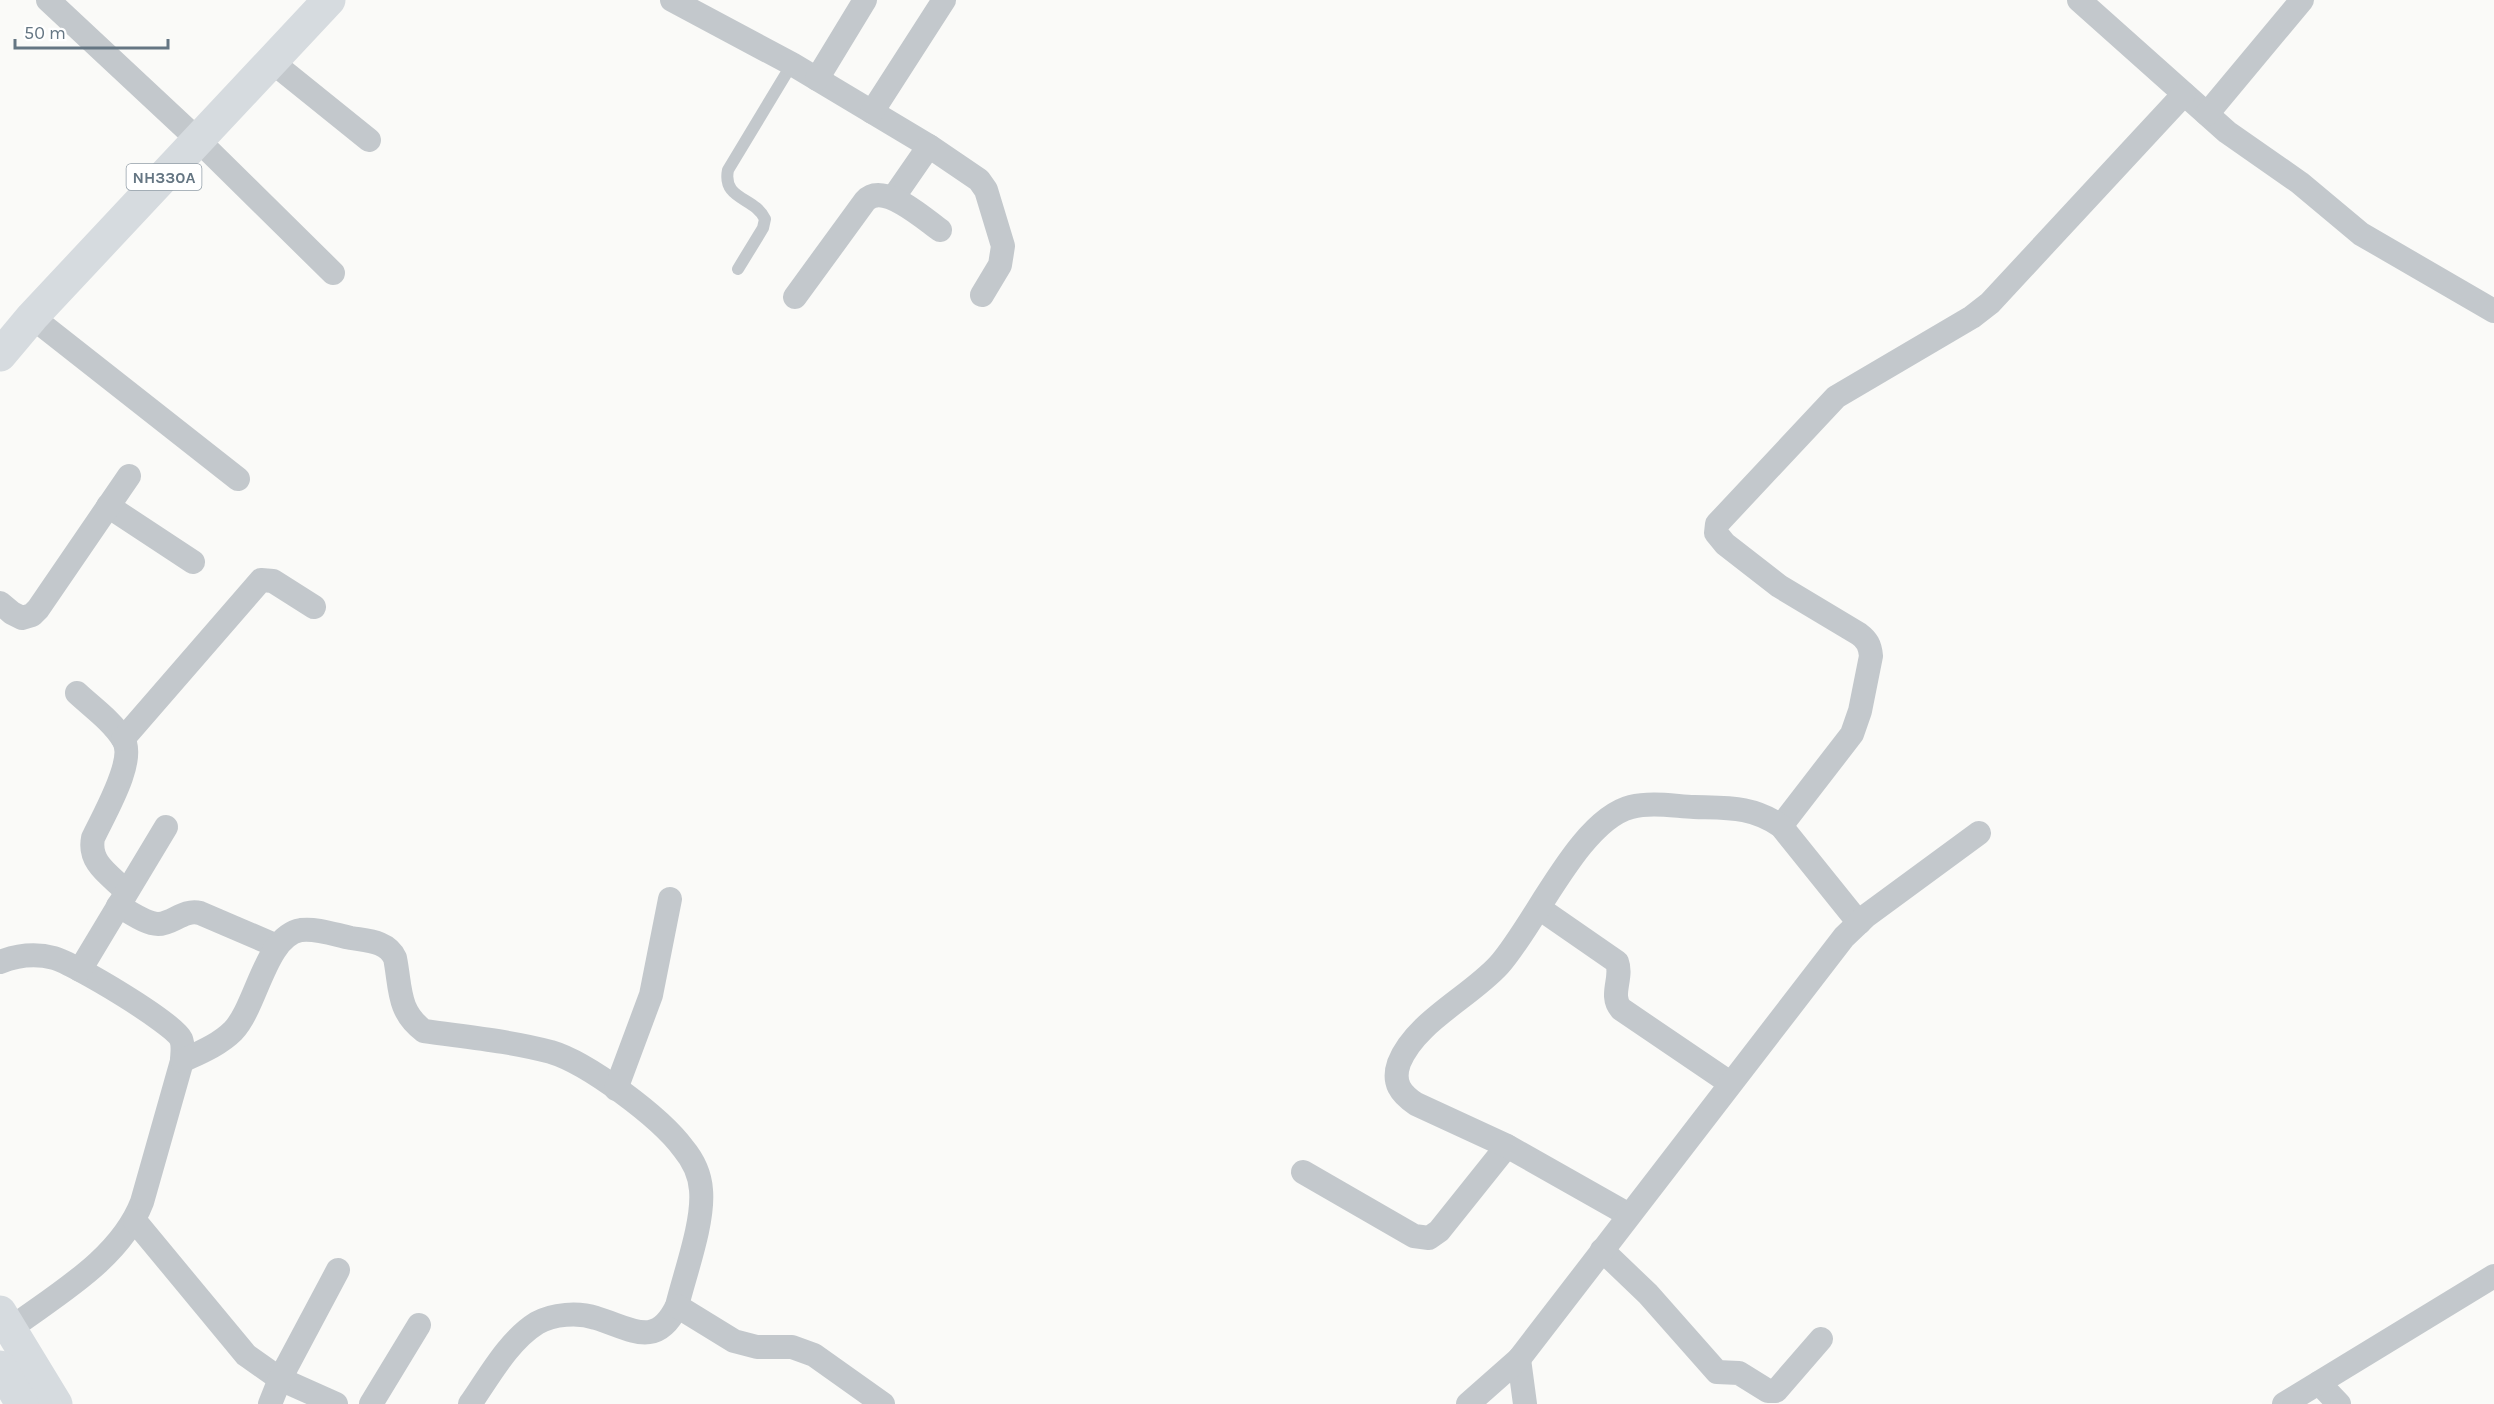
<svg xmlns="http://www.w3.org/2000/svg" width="2494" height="1404" font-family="Karla,sans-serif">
<rect width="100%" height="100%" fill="#fafaf8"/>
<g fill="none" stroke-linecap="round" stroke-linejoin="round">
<path stroke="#c3c8cc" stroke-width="12" d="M 738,269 L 763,228 L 765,219 C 755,197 722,200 728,170 L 792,64"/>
<g stroke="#c3c8cc" stroke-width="24">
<path d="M 48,0 L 198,140 L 333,273"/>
<path d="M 672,0 L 792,64 L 929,146 L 979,180 L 986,190 L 1003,246 L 1000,265 L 982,295"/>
<path d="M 2079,0 L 2227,132 L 2300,183 L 2361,234 L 2494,311"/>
<path d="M 271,61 L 369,140"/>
<path d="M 817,79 L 865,0"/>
<path d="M 872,112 L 944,0"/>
<path d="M 2207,114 L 2302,0"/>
<path d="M 893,198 L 929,146"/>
<path d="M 795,297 L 865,201 C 883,181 923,218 940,230"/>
<path d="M 32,317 L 238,479"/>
<path d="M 108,506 L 193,562"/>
<path d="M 0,603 L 12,613 L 22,618 L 32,615 L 38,609 L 129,476"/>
<path d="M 77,693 C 92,707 112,721 123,739 C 137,760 103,816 93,838 C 88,863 110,875 126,891"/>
<path d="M 123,739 L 261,580 L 273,581 L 314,607"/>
<path d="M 1781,826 L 1852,734 L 1860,711 L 1871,656 C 1870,645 1867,640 1859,634 L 1779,586 L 1725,544 L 1716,533 L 1717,524 L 1836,397 L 1972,317 L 1990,303 L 2184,94"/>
<path d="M 118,906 C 129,911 145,924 158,924 C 173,924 183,909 200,913 L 277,946"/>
<path d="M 1539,908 L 1617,962 C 1623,978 1609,995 1621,1009 L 1730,1083"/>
<path d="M 0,962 C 18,955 35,953 54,958 C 73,963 174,1023 181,1039 C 184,1046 182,1054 182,1061 L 142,1202 C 120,1259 57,1294 10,1329"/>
<path d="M 80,970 L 166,827"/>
<path d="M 182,1061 C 199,1053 219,1045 233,1031 C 257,1006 265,936 301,930 C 317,928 336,935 351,938 C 368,941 387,941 395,958 C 401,988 397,1011 424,1031 C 466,1037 510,1041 551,1052 C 588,1063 660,1117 683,1148 C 693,1160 700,1175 701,1190 C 704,1222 685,1273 677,1306 C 656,1350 630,1328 596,1318 C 578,1312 553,1314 537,1323 C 508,1341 489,1377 470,1404"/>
<path d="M 616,1089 L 651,995 L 670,899"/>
<path d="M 1303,1172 L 1414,1236 L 1429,1238 L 1439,1231 L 1507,1146"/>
<path d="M 1629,1215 L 1507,1146 L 1416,1104 C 1401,1094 1392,1083 1399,1063 C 1415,1022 1470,997 1499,965 C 1535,925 1579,820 1631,807 C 1651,802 1673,806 1694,807 C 1728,808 1752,806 1781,826 L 1859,923"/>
<path d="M 135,1221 L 246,1355 L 280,1379 L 336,1404"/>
<path d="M 1602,1250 L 1648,1294 L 1717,1372 L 1739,1373 L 1768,1391 L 1776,1391 L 1821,1339"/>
<path d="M 677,1306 L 734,1341 L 757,1347 L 792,1347 L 814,1355 L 883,1404"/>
<path d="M 1519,1359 L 1525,1404"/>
<path d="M 2319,1383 L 2339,1404"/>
<path d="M 270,1404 L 280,1379 L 338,1270"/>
<path d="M 371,1404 L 419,1325"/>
<path d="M 1468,1404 L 1519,1359 L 1844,937 L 1866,916 L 1979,833"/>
<path d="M 2284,1404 L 2494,1276"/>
</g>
<g stroke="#d6dbdf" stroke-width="33">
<path d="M 0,355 L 32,317 L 329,0"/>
<path d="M 0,1312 L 56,1404"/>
<path d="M 0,1367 L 22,1404"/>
</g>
</g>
<g text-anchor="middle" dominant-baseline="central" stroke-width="6" stroke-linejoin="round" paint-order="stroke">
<rect fill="#fff" stroke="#939fa8" stroke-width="1.5" x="126.5" y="164" width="75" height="26" rx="4.5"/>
<g font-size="16" font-weight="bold" fill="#657683">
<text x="164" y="177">NH330A</text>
</g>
</g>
<path d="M15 39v9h153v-9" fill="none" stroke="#657683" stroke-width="3"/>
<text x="24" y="39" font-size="18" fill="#657683" stroke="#ffffff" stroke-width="4.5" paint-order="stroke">50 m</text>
</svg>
